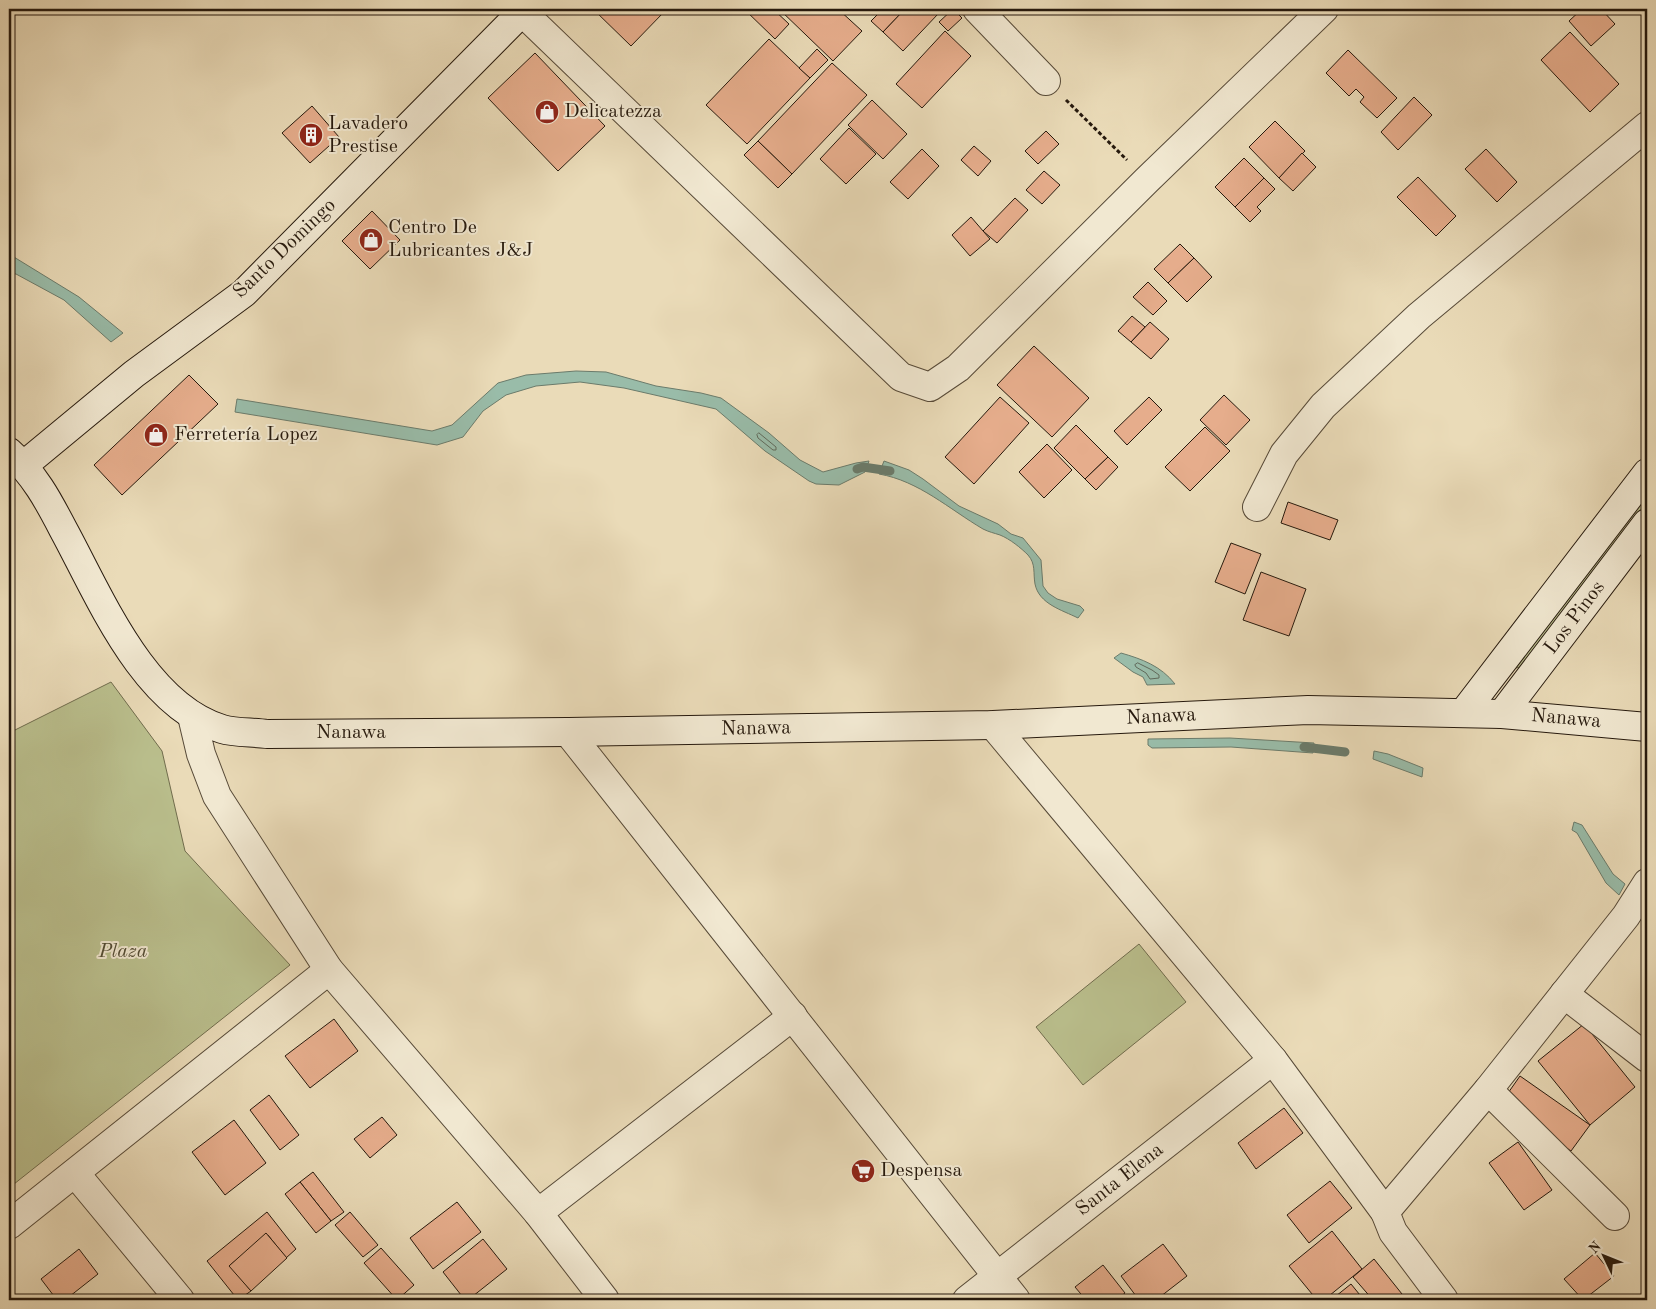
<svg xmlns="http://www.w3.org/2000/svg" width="1656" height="1309" font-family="'Old Standard TT',serif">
<rect width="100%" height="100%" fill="#eadbb8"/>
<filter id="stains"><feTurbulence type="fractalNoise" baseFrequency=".004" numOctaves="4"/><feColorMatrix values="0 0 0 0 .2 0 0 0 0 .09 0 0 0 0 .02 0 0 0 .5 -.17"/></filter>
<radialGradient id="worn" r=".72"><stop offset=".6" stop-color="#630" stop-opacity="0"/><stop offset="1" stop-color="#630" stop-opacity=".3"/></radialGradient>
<g fill="#babf8d" stroke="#706c4d">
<path d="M 1647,492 L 1647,504 L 1520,667 L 1516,668 L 1514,666 Z"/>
<path d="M 111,682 L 162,751 L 185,851 L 290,965 L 9,1188 L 9,733 Z"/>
<path d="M 1139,944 L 1186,1002 L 1083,1085 L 1036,1027 Z"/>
</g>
<g fill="#99bca9" stroke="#6b7b6b">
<path d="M 9,254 L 79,297 L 123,333 L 111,342 L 64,300 L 16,274 L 9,273 Z"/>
<path d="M 576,371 L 606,372 L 656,386 L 701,393 L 721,398 L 769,433 L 800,460 L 823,472 L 856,463 L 869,461 L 865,472 L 839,485 L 816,484 L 809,481 L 765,451 L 716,409 L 624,388 L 580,382 L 536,386 L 506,395 L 483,411 L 463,437 L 437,445 L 235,412 L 237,399 L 432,431 L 452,425 L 498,383 L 526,375 Z"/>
<path d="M 884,461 L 909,470 L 923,479 L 959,506 L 998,524 L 1011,534 L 1023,538 L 1041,560 L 1043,586 L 1048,593 L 1057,599 L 1080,606 L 1084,610 L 1078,618 C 1062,610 1039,604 1035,584 C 1033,573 1036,564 1028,555 C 1021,548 1010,539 1000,535 C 994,533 989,532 983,529 C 949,509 919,481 879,474 Z"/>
<path d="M 1121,653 C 1142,659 1161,666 1175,684 L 1147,685 L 1143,677 L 1133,672 L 1114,658 Z"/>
<path d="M 1230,738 L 1314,743 L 1313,753 L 1231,747 L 1152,748 L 1148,745 L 1148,739 Z"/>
<path d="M 1374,751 L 1388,754 L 1423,768 L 1422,777 L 1373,759 Z"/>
<path d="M 1574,822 L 1582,825 L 1613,874 L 1625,884 L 1619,895 L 1606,883 L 1577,833 L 1572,830 Z"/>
</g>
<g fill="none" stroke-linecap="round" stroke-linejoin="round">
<g stroke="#606a5b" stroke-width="1">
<path d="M 759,433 L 776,447 L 776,450 L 773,450 L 758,438 L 757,435 Z"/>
<path d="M 1138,663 L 1152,670 L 1159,675 L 1159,678 L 1150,679 L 1146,673 L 1136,667 L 1135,665 Z"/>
</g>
<g stroke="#6b7b6b" stroke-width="9">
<path d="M 857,469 L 863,467 L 890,471"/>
<path d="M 1304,747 L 1345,752"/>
</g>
</g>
<g fill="#e6ad8c" stroke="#26190d">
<path d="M 593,9 L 658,9 L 663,13 L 631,46 Z"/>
<path d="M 744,9 L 773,9 L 789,24 L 775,39 Z"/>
<path d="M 779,9 L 838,9 L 862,31 L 833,61 Z"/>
<path d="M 883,9 L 905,9 L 883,32 L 871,21 Z"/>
<path d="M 905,9 L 932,9 L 938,14 L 903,51 L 883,32 Z"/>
<path d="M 953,9 L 962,18 L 948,31 L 939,22 Z"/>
<path d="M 1582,9 L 1601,9 L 1615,24 L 1591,46 L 1569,21 Z"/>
<path d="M 945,31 L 971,56 L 922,108 L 896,84 Z"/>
<path d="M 1570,32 L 1619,84 L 1590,112 L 1541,60 Z"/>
<path d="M 769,39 L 810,78 L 747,144 L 706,105 Z"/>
<path d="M 817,49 L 828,60 L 810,78 L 799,68 Z"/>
<path d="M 1348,50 L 1397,98 L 1377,118 L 1360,102 L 1364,97 L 1356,89 L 1349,96 L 1326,73 Z"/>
<path d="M 535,53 L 605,126 L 558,171 L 488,98 Z"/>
<path d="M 832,63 L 867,95 L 792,174 L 758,141 Z"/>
<path d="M 1414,97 L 1432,115 L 1398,150 L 1381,132 Z"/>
<path d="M 872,100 L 907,134 L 883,159 L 848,125 Z"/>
<path d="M 312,106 L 339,137 L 310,163 L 282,133 Z"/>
<path d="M 1275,121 L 1305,151 L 1279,178 L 1249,147 Z"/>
<path d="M 849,128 L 876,154 L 846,184 L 820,159 Z"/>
<path d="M 1046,131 L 1059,144 L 1038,164 L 1025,151 Z"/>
<path d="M 758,141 L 792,174 L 778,188 L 744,155 Z"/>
<path d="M 974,146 L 991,161 L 978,176 L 961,160 Z"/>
<path d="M 922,149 L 939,166 L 908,199 L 890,182 Z"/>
<path d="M 1486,149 L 1517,182 L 1497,202 L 1465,169 Z"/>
<path d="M 1302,153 L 1316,167 L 1293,191 L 1279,178 Z"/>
<path d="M 1244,158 L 1264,178 L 1235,207 L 1215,187 Z"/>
<path d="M 1044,171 L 1060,185 L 1042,204 L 1026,190 Z"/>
<path d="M 1418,177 L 1456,216 L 1436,236 L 1397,197 Z"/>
<path d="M 1264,178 L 1275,189 L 1257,207 L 1261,211 L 1250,222 L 1235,207 Z"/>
<path d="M 1015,198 L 1028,210 L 997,243 L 983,231 Z"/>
<path d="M 372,211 L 400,240 L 370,269 L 342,241 Z"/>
<path d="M 971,217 L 990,239 L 970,256 L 952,235 Z"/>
<path d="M 1180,244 L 1194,258 L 1168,283 L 1154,269 Z"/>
<path d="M 1194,258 L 1212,277 L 1187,302 L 1168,283 Z"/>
<path d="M 1148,282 L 1167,301 L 1153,315 L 1133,297 Z"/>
<path d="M 1132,316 L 1145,327 L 1131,342 L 1118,331 Z"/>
<path d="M 1150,322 L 1169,339 L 1151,359 L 1131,342 Z"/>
<path d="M 1034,346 L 1089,398 L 1052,437 L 997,385 Z"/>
<path d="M 189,375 L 218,404 L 122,495 L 94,465 Z"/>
<path d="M 1224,395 L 1250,420 L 1226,445 L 1200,420 Z"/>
<path d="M 1000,397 L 1029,423 L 974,484 L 945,457 Z"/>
<path d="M 1149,397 L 1162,410 L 1127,445 L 1114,431 Z"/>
<path d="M 1076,425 L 1108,457 L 1085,479 L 1054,448 Z"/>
<path d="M 1205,427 L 1230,451 L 1190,491 L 1165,467 Z"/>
<path d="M 1047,444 L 1072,470 L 1044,498 L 1019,472 Z"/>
<path d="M 1108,457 L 1118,467 L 1096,490 L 1085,479 Z"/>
<path d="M 1288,502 L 1338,520 L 1330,540 L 1281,523 Z"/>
<path d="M 1231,543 L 1261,554 L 1245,594 L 1215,582 Z"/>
<path d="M 1261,572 L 1306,589 L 1289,636 L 1243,620 Z"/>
<path d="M 334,1019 L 358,1051 L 310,1088 L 285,1056 Z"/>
<path d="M 1584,1024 L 1635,1087 L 1590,1125 L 1538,1061 Z"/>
<path d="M 1520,1076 L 1590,1125 L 1571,1151 L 1501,1103 Z"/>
<path d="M 269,1095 L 299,1135 L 280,1150 L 250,1110 Z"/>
<path d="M 1284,1108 L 1303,1133 L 1256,1169 L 1238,1143 Z"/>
<path d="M 382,1117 L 397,1135 L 370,1158 L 354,1139 Z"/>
<path d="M 234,1120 L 266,1163 L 225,1195 L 192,1152 Z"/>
<path d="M 1518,1142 L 1552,1190 L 1524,1210 L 1489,1163 Z"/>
<path d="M 313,1172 L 344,1212 L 331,1221 L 300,1182 Z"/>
<path d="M 1330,1181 L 1352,1208 L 1309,1243 L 1287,1215 Z"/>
<path d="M 300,1182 L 331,1221 L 316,1233 L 285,1194 Z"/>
<path d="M 457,1202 L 481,1232 L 433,1269 L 410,1238 Z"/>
<path d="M 267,1212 L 296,1249 L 286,1258 L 268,1235 L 230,1265 L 251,1291 L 238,1300 L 207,1261 Z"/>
<path d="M 350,1212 L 378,1245 L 363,1257 L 335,1225 Z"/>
<path d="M 1332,1231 L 1362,1269 L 1324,1300 L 1317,1300 L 1289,1266 Z"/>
<path d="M 266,1233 L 287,1258 L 251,1291 L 229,1266 Z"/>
<path d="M 483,1239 L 507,1269 L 468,1300 L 465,1300 L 443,1272 Z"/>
<path d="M 1163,1244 L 1187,1276 L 1156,1300 L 1139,1300 L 1121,1276 Z"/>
<path d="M 381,1248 L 414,1285 L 397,1300 L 364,1263 Z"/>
<path d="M 79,1249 L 98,1274 L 65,1300 L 57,1300 L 41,1279 Z"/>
<path d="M 1595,1253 L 1614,1276 L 1583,1300 L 1564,1279 Z"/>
<path d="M 1374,1259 L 1406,1299 L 1404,1300 L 1373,1300 L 1353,1277 Z"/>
<path d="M 1103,1265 L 1125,1293 L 1116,1300 L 1086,1300 L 1075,1287 Z"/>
<path d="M 1351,1284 L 1364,1300 L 1331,1300 Z"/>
</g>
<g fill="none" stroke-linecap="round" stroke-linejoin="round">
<g stroke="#574a38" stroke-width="30">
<g id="street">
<path d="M 519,9 L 901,377 L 930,387 L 958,368 L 1147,180 L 1324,9"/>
<path d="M 977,9 L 1046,81"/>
<path d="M 1257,507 L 1284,454 L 1323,406 L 1419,316 L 1647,126"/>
<path d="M 192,716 L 201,754 L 217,796 L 329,970 L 538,1213 L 605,1300"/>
<path d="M 993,725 L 1273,1060 L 1385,1212 L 1393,1232 L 1444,1300"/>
<path d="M 568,732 L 1016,1300"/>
<path d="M 1564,994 L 1647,1058"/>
<path d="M 1488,1090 L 1615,1216"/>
<path d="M 75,1173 L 180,1300"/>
<path d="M 1385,1212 L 1488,1090 L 1626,916 L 1647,883"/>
<path d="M 538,1213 L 793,1016"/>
<path d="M 9,1225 L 329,970"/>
<path d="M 967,1300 L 1273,1060"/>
</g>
</g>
<g stroke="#26190d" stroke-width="30">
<g id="secondary">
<path d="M 9,452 C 34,474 48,500 63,529 C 99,595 143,705 222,729 C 235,733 252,732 267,734 L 568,732 L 993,725 L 1308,710 L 1502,714 L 1647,727"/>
<path d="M 24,465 L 134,374 L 244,293 L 525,9"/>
<path d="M 1464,712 L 1647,473"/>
<path d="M 1502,714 L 1647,523"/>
</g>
</g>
<path stroke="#26190d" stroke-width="3" stroke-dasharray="4 2.5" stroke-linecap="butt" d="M 1066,100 L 1127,160"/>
<use href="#street" stroke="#f1e8d1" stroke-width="28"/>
<use href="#secondary" stroke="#f1e8d1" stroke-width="28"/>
</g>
<defs>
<g id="shop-disc" transform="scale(1.25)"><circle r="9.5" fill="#8f2418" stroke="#f1e8d1"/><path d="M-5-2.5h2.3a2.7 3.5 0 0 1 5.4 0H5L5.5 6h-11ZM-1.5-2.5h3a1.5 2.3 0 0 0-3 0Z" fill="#fff"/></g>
<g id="building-disc" transform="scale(1.25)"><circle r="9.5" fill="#8f2418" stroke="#f1e8d1"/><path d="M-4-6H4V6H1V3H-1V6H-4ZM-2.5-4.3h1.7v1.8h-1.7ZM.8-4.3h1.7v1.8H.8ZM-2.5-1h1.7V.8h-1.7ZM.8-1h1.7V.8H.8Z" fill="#fff"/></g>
<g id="supermarket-disc" transform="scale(1.25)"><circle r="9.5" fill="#8f2418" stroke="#f1e8d1"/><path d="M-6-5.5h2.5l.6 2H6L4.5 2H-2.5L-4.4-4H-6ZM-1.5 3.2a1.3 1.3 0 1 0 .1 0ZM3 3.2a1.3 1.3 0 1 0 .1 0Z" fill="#fff"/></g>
</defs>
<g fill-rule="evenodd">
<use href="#shop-disc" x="547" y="112"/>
<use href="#building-disc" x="311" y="135"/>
<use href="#shop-disc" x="371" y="240"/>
<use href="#shop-disc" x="156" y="435"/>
<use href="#supermarket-disc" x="863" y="1171"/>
</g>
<g text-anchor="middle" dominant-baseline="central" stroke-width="4" stroke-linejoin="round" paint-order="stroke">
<g font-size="20" fill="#26190d" stroke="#f1e8d1" text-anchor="start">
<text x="564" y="112">Delicatezza</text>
<text x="328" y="124">Lavadero<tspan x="328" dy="23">Prestise</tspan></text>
<text x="388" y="228">Centro De<tspan x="388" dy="23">Lubricantes J&amp;J</tspan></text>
<text x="174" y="435">Ferretería Lopez</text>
<text x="880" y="1171">Despensa</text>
</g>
<g font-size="20" fill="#26190d" stroke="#f1e8d1">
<text transform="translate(285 249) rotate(-44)">Santo Domingo</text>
<text transform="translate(1575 618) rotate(-53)">Los Pinos</text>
<text transform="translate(1161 717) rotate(-3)">Nanawa</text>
<text transform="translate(1566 719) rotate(5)">Nanawa</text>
<text transform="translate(756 729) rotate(-1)">Nanawa</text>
<text x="351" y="733">Nanawa</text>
<text transform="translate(1120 1180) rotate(-38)">Santa Elena</text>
</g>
<g font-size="20" font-style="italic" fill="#524b33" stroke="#f1e8d1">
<text x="123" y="952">Plaza</text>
</g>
</g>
<rect width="1656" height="1309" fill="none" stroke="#eadbb8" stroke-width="30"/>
<rect x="10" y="10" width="1636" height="1289" fill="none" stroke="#26190d" stroke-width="2.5"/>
<rect x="15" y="15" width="1626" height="1279" fill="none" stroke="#26190d"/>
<g transform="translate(1604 1256) rotate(313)" stroke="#f1e8d1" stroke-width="4" paint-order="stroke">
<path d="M0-4L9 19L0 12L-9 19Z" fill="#26190d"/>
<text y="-8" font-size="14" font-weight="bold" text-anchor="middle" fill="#26190d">N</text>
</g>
<rect width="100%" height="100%" filter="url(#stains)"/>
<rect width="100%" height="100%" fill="url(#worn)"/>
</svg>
